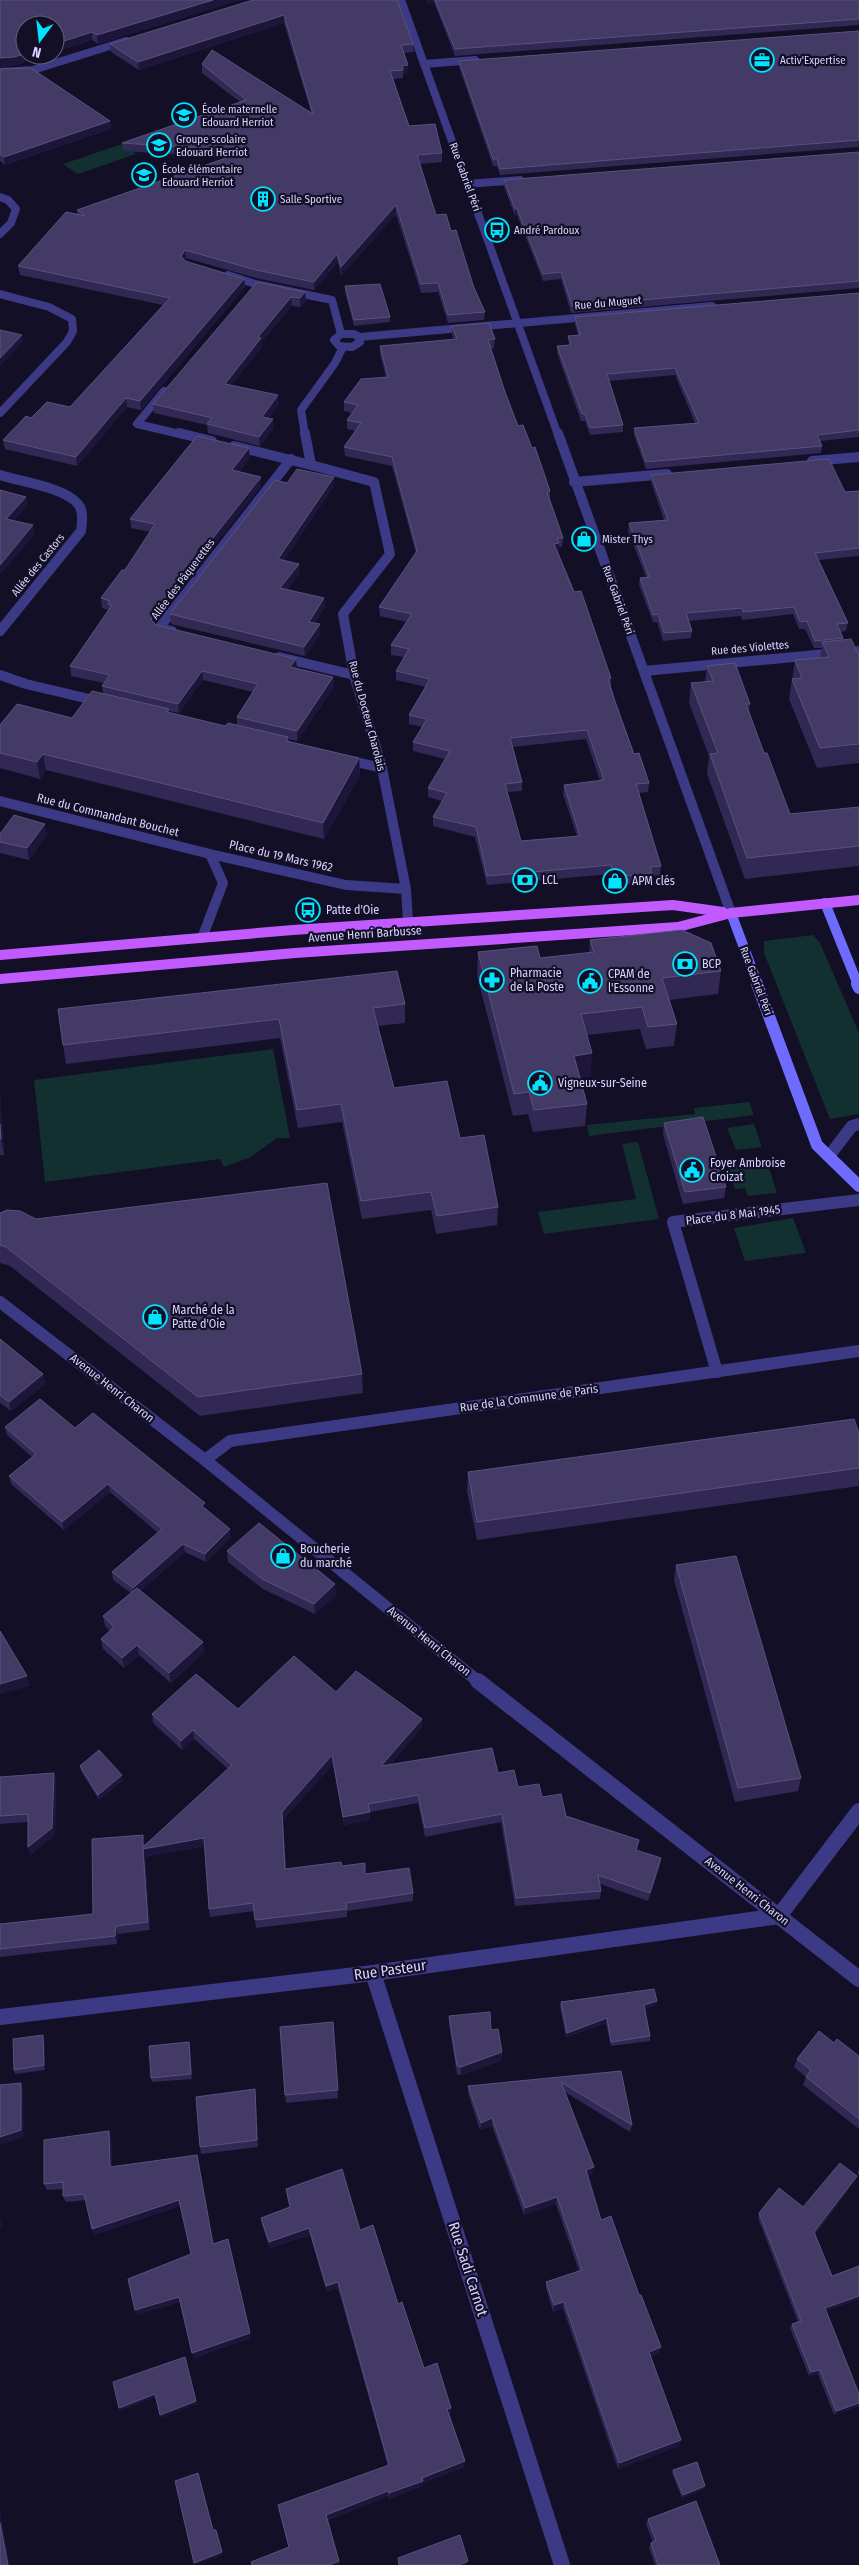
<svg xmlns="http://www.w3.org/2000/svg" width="859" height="2565" font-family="'Fira Sans Condensed',sans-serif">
<rect width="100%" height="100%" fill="#130f26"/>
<g fill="#12302f">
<path d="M 122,144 L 136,154 L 78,174 L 63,164 Z"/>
<path d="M 813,935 L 820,943 L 859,1033 L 859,1114 L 830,1119 L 764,953 L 764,941 Z"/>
<path d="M 273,1049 L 290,1138 L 277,1138 L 251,1157 L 224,1167 L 220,1159 L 45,1182 L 34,1080 Z"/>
<path d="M 749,1102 L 754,1115 L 589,1136 L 587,1125 L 695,1114 L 694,1108 Z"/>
<path d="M 754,1124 L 762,1147 L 736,1150 L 727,1128 Z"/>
<path d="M 638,1142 L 659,1219 L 544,1234 L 538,1212 L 636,1199 L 622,1144 Z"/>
<path d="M 767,1162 L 777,1193 L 748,1196 L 745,1188 L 735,1189 L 728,1167 Z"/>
<path d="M 793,1218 L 806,1253 L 745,1261 L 734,1228 Z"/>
</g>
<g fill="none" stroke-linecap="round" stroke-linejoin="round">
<g stroke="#3d3a85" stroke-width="8">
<path d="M 401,0 L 558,435"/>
<path d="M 424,64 L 475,60"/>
<path d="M 0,72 L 33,70 L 126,41"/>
<path d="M 467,184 L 520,180"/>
<path d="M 0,197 L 8,200 L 16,209 L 11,223 L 0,234"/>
<path d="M 228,275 L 255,284 L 332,300 L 341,334"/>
<path d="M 0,294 L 49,307 L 72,319 L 73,331 L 67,342 L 0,413"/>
<path d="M 341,334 L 354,334 L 359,337 L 360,342 L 352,347 L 339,346 L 334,340 Z"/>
<path d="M 359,337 L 712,306"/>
<path d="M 164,391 L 137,424 L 184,435"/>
<path d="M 305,435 L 301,410 L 335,363 L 343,347"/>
</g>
<g stroke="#3d3a85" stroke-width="10">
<path d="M 179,433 L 212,441"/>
<path d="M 305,433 L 311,465 L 374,482 L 390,554 L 343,614 L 354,675 L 382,768 L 406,889 L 408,922"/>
<path d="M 558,433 L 731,913"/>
<path d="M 234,446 L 311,465"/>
<path d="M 812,461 L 859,457"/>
<path d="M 0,475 C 21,482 64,487 78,504 C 84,511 82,522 81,531 L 0,631"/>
<path d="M 574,482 L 667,474"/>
<path d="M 172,631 L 159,628 L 291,459"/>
<path d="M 279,657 L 354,675"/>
<path d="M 644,671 L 859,651"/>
<path d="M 0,675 L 26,684 L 102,702"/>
<path d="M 343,759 L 382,768"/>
<path d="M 0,801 L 210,854 L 346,885 L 406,889"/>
<path d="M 202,938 L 223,883 L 210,854"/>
</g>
<g stroke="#3d3a85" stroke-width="12">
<path d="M 829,1156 L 852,1126 L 859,1124"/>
<path d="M 0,1302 L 205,1460 L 479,1682"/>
<path d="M 717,1372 L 673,1222 L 859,1200"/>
<path d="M 205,1460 L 230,1441 L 859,1351"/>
</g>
<g stroke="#3d3a85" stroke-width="16">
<path d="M 478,1681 L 859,1979"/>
<path d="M 373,1973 L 562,2565"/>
<path d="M 0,2017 L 373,1973 L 779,1916 L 859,1811"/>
</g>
<g stroke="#6f6bff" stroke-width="10">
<path d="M 825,903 L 858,985"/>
<path d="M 731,913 L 758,985"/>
</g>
<g stroke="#6f6bff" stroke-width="12">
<path d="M 757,984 L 817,1145 L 859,1186"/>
<path d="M 857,984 L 859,988"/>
</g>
<g stroke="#c25bff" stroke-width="10">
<path d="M 0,955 L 293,930 L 673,905 L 723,912"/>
<path d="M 0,979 L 295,953 L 678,927 L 731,913 L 859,900"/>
</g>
</g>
<g fill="#312854" fill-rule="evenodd">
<path d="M 0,0 L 239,0 L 98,44 L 92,40 L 55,52 L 55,25 L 25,55 L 46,55 L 16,65 L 0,67 Z"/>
<path d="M 253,0 L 413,44 L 414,52 L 403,53 L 408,73 L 403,74 L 403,78 L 393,79 L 409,126 L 442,153 L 442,162 L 420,164 L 436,215 L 451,231 L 485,312 L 484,320 L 448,323 L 438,292 L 421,293 L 396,214 L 341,276 L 338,262 L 314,290 L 256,278 L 186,258 L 185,261 L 244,279 L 245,287 L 141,410 L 127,407 L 77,466 L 5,449 L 3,440 L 31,418 L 70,407 L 163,305 L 20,275 L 18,266 L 77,214 L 77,210 L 226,158 L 123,151 L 122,143 L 240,102 L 202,73 L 202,64 L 311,112 L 284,23 L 139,70 L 111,52 L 110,44 Z"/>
<path d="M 427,0 L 859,0 L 859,25 L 455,56 L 434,2 L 428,4 Z"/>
<path d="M 859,31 L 859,147 L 500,175 L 497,166 L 493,166 L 459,67 L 459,61 Z"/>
<path d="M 0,69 L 110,121 L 111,129 L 5,165 L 0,161 Z"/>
<path d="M 859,152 L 859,288 L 571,313 L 561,279 L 543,281 L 517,215 L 515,216 L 504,187 L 504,180 Z"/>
<path d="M 257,282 L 305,292 L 306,301 L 300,307 L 292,306 L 261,342 L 262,347 L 231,385 L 279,404 L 268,418 L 274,428 L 260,446 L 208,433 L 207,425 L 154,413 L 153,404 Z"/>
<path d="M 345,286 L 390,317 L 390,322 L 354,326 L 345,292 Z"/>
<path d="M 859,293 L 859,437 L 820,441 L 822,446 L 821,453 L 646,469 L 634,435 L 634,428 L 695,423 L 675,375 L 609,381 L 623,425 L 623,432 L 590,435 L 585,421 L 581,421 L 557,353 L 557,346 L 569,345 L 568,336 L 578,335 L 575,324 L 575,317 Z"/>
<path d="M 452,326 L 495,339 L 494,348 L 491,348 L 505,392 L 518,426 L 550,491 L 550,500 L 563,538 L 562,547 L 559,547 L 559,552 L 558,552 L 611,678 L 611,687 L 634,754 L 649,783 L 648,792 L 639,793 L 661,866 L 660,875 L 652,876 L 651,882 L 614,886 L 611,874 L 487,885 L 475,837 L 433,826 L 433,817 L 442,801 L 428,797 L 428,788 L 445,759 L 413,751 L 413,742 L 422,727 L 409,724 L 409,715 L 426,687 L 396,680 L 396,671 L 404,657 L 391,655 L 391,645 L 407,622 L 380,616 L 379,607 L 416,553 L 392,466 L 345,456 L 344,447 L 356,431 L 347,429 L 347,420 L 352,413 L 344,411 L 344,402 L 386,377 L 380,354 L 380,346 L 454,340 L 452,335 ZM 586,739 L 600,781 L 564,785 L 563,794 L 577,836 L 521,841 L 507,792 L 522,791 L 522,782 L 513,747 Z"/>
<path d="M 250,458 L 239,472 L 261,477 L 261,486 L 154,623 L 156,625 L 296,668 L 333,677 L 334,687 L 297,741 L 288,739 L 289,741 L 359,758 L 360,775 L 324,839 L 46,770 L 40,779 L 0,768 L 0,725 L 72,718 L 103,693 L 102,686 L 104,683 L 71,676 L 70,666 L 109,610 L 102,608 L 101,598 L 125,570 L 150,532 L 131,528 L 130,519 ZM 203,680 L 253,692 L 237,717 L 237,725 L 225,726 L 169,713 L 169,711 L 179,713 Z"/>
<path d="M 651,475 L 845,492 L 859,491 L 859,556 L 819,560 L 848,623 L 846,631 L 840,632 L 843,638 L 843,640 L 859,656 L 859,763 L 817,768 L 789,699 L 795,660 L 820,658 L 822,648 L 814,648 L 805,629 L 799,629 L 793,614 L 742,620 L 741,616 L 688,621 L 692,631 L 691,638 L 663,641 L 657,622 L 653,622 L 639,585 L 640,578 L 646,577 L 628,531 L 629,523 L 664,520 L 651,482 Z"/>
<path d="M 334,477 L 334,486 L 284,560 L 300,573 L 287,590 L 324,598 L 325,607 L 315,623 L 320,624 L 320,634 L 305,656 L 171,624 L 170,614 L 287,483 Z"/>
<path d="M 707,666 L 750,704 L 749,712 L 764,753 L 790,814 L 859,807 L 859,866 L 745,879 L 707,774 L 709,756 L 689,703 L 691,683 L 705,682 Z"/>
<path d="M 0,834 L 47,835 L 29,860 L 0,853 Z"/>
<path d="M 590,940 L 721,971 L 718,994 L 669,1000 L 677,1024 L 674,1046 L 646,1049 L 640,1029 L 587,1035 L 591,1076 L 580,1078 L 587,1104 L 585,1126 L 533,1132 L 528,1114 L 513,1116 L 477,975 L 478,952 L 540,958 L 589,953 Z"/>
<path d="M 405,1004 L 405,1023 L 378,1026 L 394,1088 L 460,1138 L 498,1207 L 497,1225 L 436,1234 L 431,1210 L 362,1219 L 342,1122 L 298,1128 L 280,1038 L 66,1064 L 63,1045 Z"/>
<path d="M 0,1092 L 4,1155 L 0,1155 Z"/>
<path d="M 664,1123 L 726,1187 L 724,1198 L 683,1204 L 663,1134 Z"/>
<path d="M 0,1213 L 36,1219 L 362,1374 L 363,1393 L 200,1416 L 10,1266 L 0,1263 Z"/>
<path d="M 0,1339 L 43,1374 L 45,1384 L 11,1411 L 0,1403 Z"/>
<path d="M 5,1427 L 75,1428 L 206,1509 L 231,1537 L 206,1562 L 185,1552 L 140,1591 L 203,1642 L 204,1652 L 171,1683 L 139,1655 L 124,1668 L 103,1649 L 101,1639 L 110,1631 L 105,1626 L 103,1616 L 131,1593 L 113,1580 L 112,1572 L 158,1533 L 110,1492 L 64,1530 L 11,1484 L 9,1476 L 32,1457 L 7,1435 Z"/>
<path d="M 859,1433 L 859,1486 L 477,1540 L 467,1491 L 468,1472 Z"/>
<path d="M 227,1551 L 336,1595 L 315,1614 L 263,1589 L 228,1562 Z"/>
<path d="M 676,1565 L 801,1778 L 798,1791 L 735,1802 L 674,1580 Z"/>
<path d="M 336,1692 L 422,1719 L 422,1727 L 390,1765 L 498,1773 L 518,1787 L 542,1797 L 566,1816 L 637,1851 L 660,1866 L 648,1901 L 600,1884 L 601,1891 L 600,1899 L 515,1906 L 501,1822 L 425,1837 L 418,1803 L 370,1812 L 370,1820 L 344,1825 L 333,1764 L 283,1820 L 286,1869 L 342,1866 L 365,1874 L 413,1893 L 413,1901 L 347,1911 L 347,1917 L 256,1928 L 254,1911 L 210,1917 L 209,1909 L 205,1846 L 145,1857 L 150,1930 L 118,1934 L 117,1944 L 0,1957 L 0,1924 L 93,1914 L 144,1843 L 145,1845 L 228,1769 L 194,1739 L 182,1750 L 153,1723 L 152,1714 L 238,1709 Z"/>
<path d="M 80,1766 L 123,1780 L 99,1800 L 81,1771 Z"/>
<path d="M 0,1777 L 56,1780 L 55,1835 L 30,1855 L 28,1847 L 28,1822 L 0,1824 Z"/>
<path d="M 657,2001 L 656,2005 L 645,2009 L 650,2036 L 650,2041 L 611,2046 L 606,2023 L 566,2037 L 560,2007 L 561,2002 Z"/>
<path d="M 449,2016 L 491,2030 L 502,2052 L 501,2061 L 461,2075 L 457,2074 L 449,2024 Z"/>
<path d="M 333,2022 L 338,2098 L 286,2103 L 285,2095 Z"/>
<path d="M 43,2035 L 44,2039 L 45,2070 L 15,2074 L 14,2070 Z"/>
<path d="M 834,2043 L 859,2056 L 859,2129 L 803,2085 L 806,2077 L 794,2067 L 797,2059 Z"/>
<path d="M 190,2046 L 192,2079 L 152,2082 L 151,2078 Z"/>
<path d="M 621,2071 L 632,2125 L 630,2132 L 565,2092 L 592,2174 L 588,2176 L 601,2220 L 659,2353 L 650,2357 L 679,2446 L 618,2469 L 563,2308 L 553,2312 L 546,2288 L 546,2282 L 579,2271 L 556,2204 L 524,2215 L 492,2126 L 480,2130 L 468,2093 L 468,2086 Z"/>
<path d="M 256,2097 L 258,2147 L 201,2154 L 200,2147 Z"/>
<path d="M 111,2137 L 112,2167 L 197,2155 L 213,2244 L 251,2338 L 194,2358 L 180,2302 L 137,2315 L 191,2254 L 180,2206 L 94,2235 L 92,2229 L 86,2200 L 66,2202 L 63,2196 L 63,2189 L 47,2190 L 44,2184 Z"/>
<path d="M 859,2168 L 859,2175 L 857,2173 Z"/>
<path d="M 857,2176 L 855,2181 L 815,2234 L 832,2276 L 859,2266 L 859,2299 L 826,2311 L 859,2403 L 859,2406 L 834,2415 L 818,2374 L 809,2376 L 790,2328 L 792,2324 L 798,2322 L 758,2218 L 759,2213 L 803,2207 Z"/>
<path d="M 286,2189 L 360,2230 L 398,2304 L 424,2368 L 451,2408 L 451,2413 L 449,2414 L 464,2467 L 423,2483 L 423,2486 L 389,2499 L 388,2496 L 328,2520 L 340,2565 L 252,2565 L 289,2547 L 388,2466 L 338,2288 L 327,2292 L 310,2235 L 270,2248 L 262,2225 L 261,2218 L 290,2207 Z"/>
<path d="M 673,2470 L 704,2489 L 682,2498 L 672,2473 Z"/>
<path d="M 648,2519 L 720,2565 L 655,2565 L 649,2548 L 651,2543 L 653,2542 L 646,2524 Z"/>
</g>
<g fill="#1d163a">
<path d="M 213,0 L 239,0 L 98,44 L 97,35 Z"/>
<path d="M 428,0 L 434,0 L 434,2 L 428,4 Z"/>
<path d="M 284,15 L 284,23 L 139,70 L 138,62 Z"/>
<path d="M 92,32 L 92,40 L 55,52 L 55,44 Z"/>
<path d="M 25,54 L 25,55 L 46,55 L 16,65 L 0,67 L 0,58 Z"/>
<path d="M 408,65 L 408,73 L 403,74 L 403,70 L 402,66 Z"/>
<path d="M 110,121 L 111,129 L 5,165 L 4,157 Z"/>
<path d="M 396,205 L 396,214 L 341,276 L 341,267 Z"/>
<path d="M 515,209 L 517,209 L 517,215 L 515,216 Z"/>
<path d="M 185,250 L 186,258 L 182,265 L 181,256 Z"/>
<path d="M 337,254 L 338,262 L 314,290 L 314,282 Z"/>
<path d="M 244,279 L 245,287 L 141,410 L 140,401 Z"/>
<path d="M 305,292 L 306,301 L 300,307 L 300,298 Z"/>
<path d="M 291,297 L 292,306 L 261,342 L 262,347 L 225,393 L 225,384 L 258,337 Z"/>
<path d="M 22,335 L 23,342 L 0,366 L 0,358 Z"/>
<path d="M 278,395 L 279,404 L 262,426 L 262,417 Z"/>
<path d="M 126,398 L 127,407 L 77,466 L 76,457 Z"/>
<path d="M 273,419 L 274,428 L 260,446 L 259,437 Z"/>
<path d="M 249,448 L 250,458 L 232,480 L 232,470 Z"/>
<path d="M 261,477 L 261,486 L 154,624 L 151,620 L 153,614 Z"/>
<path d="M 334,477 L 334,486 L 279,568 L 278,559 Z"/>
<path d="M 26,497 L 28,505 L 8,528 L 6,519 Z"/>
<path d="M 33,525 L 35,534 L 0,575 L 0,565 Z"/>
<path d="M 559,543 L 559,552 L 554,553 L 554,544 Z"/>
<path d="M 299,564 L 300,573 L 281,598 L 280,588 Z"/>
<path d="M 324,598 L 325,607 L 309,631 L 309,622 Z"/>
<path d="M 320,624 L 320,634 L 305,656 L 304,647 Z"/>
<path d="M 296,659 L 297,668 L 290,667 Z"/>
<path d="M 202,671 L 203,680 L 179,713 L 178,704 Z"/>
<path d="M 333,677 L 334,687 L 297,741 L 297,731 Z"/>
<path d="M 43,754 L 46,770 L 40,779 L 37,762 Z"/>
<path d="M 359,758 L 360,775 L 324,839 L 323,823 Z"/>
<path d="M 45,824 L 47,835 L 29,860 L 27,848 Z"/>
<path d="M 592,1053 L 591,1076 L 572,1079 L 574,1056 Z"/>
<path d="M 0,1092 L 4,1155 L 1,1139 L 0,1124 Z"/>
<path d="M 43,1374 L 45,1384 L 11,1411 L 9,1402 Z"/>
<path d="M 108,1484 L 110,1492 L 64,1530 L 62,1522 Z"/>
<path d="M 230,1529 L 231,1537 L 206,1562 L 205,1554 Z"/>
<path d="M 183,1544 L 185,1552 L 135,1596 L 133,1588 Z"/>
<path d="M 335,1584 L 336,1595 L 315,1614 L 314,1604 Z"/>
<path d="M 203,1642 L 204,1652 L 171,1683 L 169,1673 Z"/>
<path d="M 137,1645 L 139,1655 L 124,1668 L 122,1658 Z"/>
<path d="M 27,1676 L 30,1686 L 0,1694 L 0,1684 Z"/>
<path d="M 422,1719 L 422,1727 L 381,1775 L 381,1766 Z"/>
<path d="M 193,1730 L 194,1739 L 182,1750 L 181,1741 Z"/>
<path d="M 332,1755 L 333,1764 L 283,1820 L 286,1877 L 282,1812 Z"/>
<path d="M 54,1773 L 56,1780 L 55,1835 L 30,1855 L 28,1847 Z"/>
<path d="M 122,1775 L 123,1780 L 99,1800 L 98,1795 Z"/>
<path d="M 370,1812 L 370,1820 L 344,1825 L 343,1817 Z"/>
<path d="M 143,1835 L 145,1849 L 204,1838 L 205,1846 L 145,1857 L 150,1930 L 148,1922 Z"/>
<path d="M 661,1858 L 660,1866 L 648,1901 L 650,1893 Z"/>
<path d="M 116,1926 L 118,1934 L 117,1944 L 115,1936 Z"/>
<path d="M 657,2001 L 656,2005 L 643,2009 L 644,2005 Z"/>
<path d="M 607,2018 L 606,2023 L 566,2037 L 567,2033 Z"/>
<path d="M 43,2035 L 44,2039 L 45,2070 L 44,2065 Z"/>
<path d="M 189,2042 L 190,2046 L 192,2079 L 191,2074 Z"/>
<path d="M 502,2052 L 501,2061 L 461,2075 L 461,2067 Z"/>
<path d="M 21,2083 L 23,2091 L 24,2137 L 0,2145 L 0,2137 Z"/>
<path d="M 255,2089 L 256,2097 L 258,2147 L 257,2140 Z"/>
<path d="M 492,2118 L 492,2126 L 480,2130 L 481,2123 Z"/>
<path d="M 109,2131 L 111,2137 L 112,2173 L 110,2167 Z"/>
<path d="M 594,2167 L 592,2174 L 585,2177 L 586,2170 Z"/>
<path d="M 857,2176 L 855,2181 L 812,2237 L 814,2232 Z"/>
<path d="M 557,2197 L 556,2204 L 524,2215 L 525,2208 Z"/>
<path d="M 179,2200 L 180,2206 L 94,2235 L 92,2229 Z"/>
<path d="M 0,2216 L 2,2226 L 0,2227 Z"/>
<path d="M 309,2228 L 310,2235 L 270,2248 L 269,2242 Z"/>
<path d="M 338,2282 L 338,2288 L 327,2292 L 326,2286 Z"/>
<path d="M 859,2296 L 859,2299 L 823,2312 L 825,2308 Z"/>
<path d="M 179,2297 L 181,2302 L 137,2315 L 135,2310 Z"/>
<path d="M 564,2302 L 563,2308 L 553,2312 L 554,2305 Z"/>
<path d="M 250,2333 L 251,2338 L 194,2358 L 192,2353 Z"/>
<path d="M 661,2347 L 659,2353 L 647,2358 L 649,2352 Z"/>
<path d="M 185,2357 L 197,2404 L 161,2418 L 160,2415 Z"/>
<path d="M 820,2370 L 818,2374 L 809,2376 L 811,2372 Z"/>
<path d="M 155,2394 L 156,2397 L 120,2411 L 119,2408 Z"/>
<path d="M 859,2403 L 859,2406 L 834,2415 L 836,2411 Z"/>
<path d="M 451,2408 L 451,2413 L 447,2414 L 447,2409 Z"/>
<path d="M 681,2440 L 679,2446 L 618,2469 L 619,2463 Z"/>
<path d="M 465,2461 L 464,2467 L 423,2483 L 423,2486 L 389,2499 L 389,2493 L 422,2478 Z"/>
<path d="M 705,2486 L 704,2489 L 682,2498 L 683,2495 Z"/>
<path d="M 388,2491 L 388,2496 L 327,2520 L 326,2515 Z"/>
<path d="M 0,2510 L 10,2565 L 8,2565 L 0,2523 Z"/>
<path d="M 216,2530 L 223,2555 L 195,2565 L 194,2563 Z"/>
<path d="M 339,2561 L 340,2565 L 329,2565 Z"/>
<path d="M 468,2561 L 467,2565 L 460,2565 Z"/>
</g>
<g fill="#433a66" stroke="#5a527e" fill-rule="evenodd">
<path d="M 0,0 L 213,0 L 97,35 L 92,32 L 55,44 L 55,25 L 25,25 L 25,54 L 14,57 L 0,58 Z"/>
<path d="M 253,0 L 397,0 L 413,44 L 401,45 L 408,65 L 402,66 L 403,70 L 390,71 L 409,126 L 435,124 L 442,153 L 417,155 L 436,215 L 446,214 L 451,231 L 456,230 L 474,288 L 485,312 L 448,315 L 438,283 L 421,284 L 396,205 L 341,267 L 337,254 L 314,282 L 256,270 L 185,250 L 181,256 L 185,261 L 244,279 L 140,401 L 126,398 L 76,457 L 3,440 L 26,416 L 31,418 L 47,402 L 70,407 L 170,298 L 18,266 L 66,212 L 85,216 L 77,210 L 246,151 L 122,143 L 246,100 L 202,64 L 212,50 L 313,114 L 284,15 L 138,62 L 110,44 Z"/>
<path d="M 435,0 L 859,0 L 859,19 L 455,49 Z"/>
<path d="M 859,31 L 859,140 L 500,169 L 497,159 L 493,159 L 459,61 Z"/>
<path d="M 31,68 L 110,121 L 4,157 L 0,154 L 0,69 Z"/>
<path d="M 859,152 L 859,281 L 572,306 L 561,272 L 543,274 L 517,209 L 515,209 L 504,180 Z"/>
<path d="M 257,282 L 305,292 L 300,298 L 291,297 L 258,337 L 261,338 L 225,384 L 278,395 L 262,417 L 273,419 L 259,437 L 207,424 L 212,418 L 153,404 Z"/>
<path d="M 380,284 L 390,317 L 354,320 L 345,286 Z"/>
<path d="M 859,293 L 859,430 L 817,435 L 822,446 L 646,462 L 634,428 L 699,423 L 675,368 L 607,374 L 623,425 L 590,428 L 585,414 L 582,414 L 557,346 L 571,345 L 568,336 L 580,335 L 575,317 Z"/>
<path d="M 489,323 L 495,339 L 488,340 L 505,392 L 518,426 L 523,425 L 532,448 L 535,447 L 550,491 L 547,492 L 563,538 L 557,538 L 559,543 L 554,544 L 574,592 L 581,591 L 611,678 L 608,679 L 615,702 L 634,754 L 639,753 L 649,783 L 636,784 L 661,866 L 650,867 L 652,873 L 615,877 L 611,865 L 487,876 L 476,827 L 433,817 L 447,793 L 428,788 L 450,751 L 413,742 L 427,719 L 409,715 L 430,679 L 396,671 L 409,649 L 391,645 L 412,614 L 379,607 L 417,551 L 392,457 L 344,447 L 361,423 L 347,420 L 358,405 L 344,402 L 361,379 L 388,377 L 380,346 L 457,339 L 452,326 ZM 587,730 L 604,780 L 564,785 L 580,836 L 521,841 L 505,784 L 522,782 L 510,738 Z"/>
<path d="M 0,330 L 22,335 L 0,358 Z"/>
<path d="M 197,436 L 249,448 L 232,470 L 261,477 L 153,614 L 151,620 L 156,625 L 296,659 L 290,667 L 333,677 L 297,731 L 237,717 L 258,684 L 202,671 L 178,704 L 102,686 L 110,675 L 70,666 L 112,605 L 108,604 L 110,601 L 101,598 L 122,570 L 125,570 L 155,524 L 130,519 Z"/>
<path d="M 829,459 L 845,492 L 859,491 L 859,548 L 815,553 L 848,623 L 837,624 L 843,638 L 815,641 L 807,621 L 800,622 L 794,607 L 743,612 L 742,608 L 686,613 L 692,631 L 664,633 L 658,614 L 653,615 L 640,578 L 649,577 L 629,523 L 668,520 L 651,475 Z"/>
<path d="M 297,469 L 334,477 L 278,559 L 299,564 L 280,588 L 324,598 L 309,622 L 320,624 L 304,647 L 170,614 L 275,480 L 287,483 Z"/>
<path d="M 0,490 L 26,497 L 6,519 L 33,525 L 0,565 Z"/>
<path d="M 851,639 L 859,656 L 859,744 L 820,748 L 792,679 L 802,678 L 795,660 L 829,657 L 822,642 Z"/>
<path d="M 735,663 L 750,704 L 746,704 L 764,753 L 767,753 L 790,814 L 859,807 L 859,846 L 747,858 L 710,754 L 718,753 L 691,683 L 713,681 L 707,666 Z"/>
<path d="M 92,691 L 169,709 L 167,712 L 225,726 L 228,723 L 288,737 L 286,741 L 359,758 L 323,823 L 43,754 L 37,762 L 0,753 L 0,725 L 17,704 L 72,718 Z"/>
<path d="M 14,815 L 45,824 L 27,848 L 0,842 L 0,834 Z"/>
<path d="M 682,930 L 711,943 L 721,971 L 662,978 L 677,1024 L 648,1027 L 642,1007 L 581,1014 L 592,1053 L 574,1056 L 587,1104 L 534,1110 L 529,1092 L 514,1094 L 478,952 L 537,946 L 540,958 L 594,952 L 590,940 Z"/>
<path d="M 397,971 L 405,1004 L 373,1008 L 394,1088 L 447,1081 L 460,1138 L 484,1135 L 498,1207 L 437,1216 L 431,1192 L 361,1201 L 341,1104 L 297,1110 L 279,1019 L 63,1045 L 58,1009 Z"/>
<path d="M 703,1117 L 726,1187 L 685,1192 L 664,1123 Z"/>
<path d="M 0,1124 L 1,1139 L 0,1139 Z"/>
<path d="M 327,1183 L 362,1374 L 198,1397 L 6,1247 L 0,1245 L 0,1213 L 7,1210 L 20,1211 L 36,1219 Z"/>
<path d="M 0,1339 L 43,1374 L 9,1402 L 0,1395 Z"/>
<path d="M 40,1399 L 75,1428 L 93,1413 L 205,1503 L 202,1506 L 230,1529 L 205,1554 L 183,1544 L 133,1588 L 112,1572 L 162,1529 L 108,1484 L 62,1522 L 9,1476 L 36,1454 L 5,1427 Z"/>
<path d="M 854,1419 L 859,1433 L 859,1468 L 477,1522 L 468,1472 Z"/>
<path d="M 259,1523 L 335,1584 L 314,1604 L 262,1579 L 227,1551 Z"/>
<path d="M 736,1556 L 801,1778 L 738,1788 L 676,1565 Z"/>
<path d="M 137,1588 L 203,1642 L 169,1673 L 137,1645 L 122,1658 L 101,1639 L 114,1627 L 103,1616 Z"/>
<path d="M 0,1631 L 27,1676 L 0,1684 Z"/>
<path d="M 294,1656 L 336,1692 L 356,1671 L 422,1719 L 381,1766 L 492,1748 L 498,1773 L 514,1770 L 518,1787 L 539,1784 L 542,1797 L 561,1794 L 566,1816 L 639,1840 L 636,1850 L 661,1858 L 650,1893 L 598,1875 L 601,1891 L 516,1898 L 502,1814 L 425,1828 L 418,1795 L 368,1804 L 370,1812 L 343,1817 L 332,1755 L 282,1812 L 285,1869 L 341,1862 L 342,1866 L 365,1863 L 365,1874 L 409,1868 L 413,1893 L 346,1903 L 347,1909 L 255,1920 L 253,1903 L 209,1909 L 204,1838 L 143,1849 L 148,1922 L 116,1926 L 115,1936 L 0,1949 L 0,1924 L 93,1914 L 92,1839 L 143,1835 L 143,1847 L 232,1765 L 193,1730 L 181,1741 L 152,1714 L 196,1674 L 238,1709 Z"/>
<path d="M 99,1750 L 122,1775 L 98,1795 L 80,1766 Z"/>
<path d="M 54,1773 L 52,1828 L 28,1847 L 28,1814 L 0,1816 L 0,1777 Z"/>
<path d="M 654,1989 L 657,2001 L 644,2005 L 650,2036 L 611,2042 L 607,2018 L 567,2033 L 561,2002 Z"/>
<path d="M 490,2012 L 491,2030 L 498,2029 L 502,2052 L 461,2067 L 457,2066 L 449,2016 Z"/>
<path d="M 333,2022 L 338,2090 L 285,2095 L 280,2027 Z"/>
<path d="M 819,2031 L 834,2043 L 837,2039 L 859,2056 L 859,2119 L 806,2077 L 811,2070 L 797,2059 Z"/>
<path d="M 43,2035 L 44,2065 L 14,2070 L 13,2039 Z"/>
<path d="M 189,2042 L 191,2074 L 151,2078 L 149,2046 Z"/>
<path d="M 621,2071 L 632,2125 L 561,2082 L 594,2167 L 586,2170 L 601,2220 L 611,2216 L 639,2295 L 641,2295 L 661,2347 L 649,2352 L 681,2440 L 619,2463 L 564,2302 L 554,2305 L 546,2282 L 582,2270 L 557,2197 L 525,2208 L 492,2118 L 481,2123 L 468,2086 Z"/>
<path d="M 21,2083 L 21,2130 L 0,2137 L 0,2085 Z"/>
<path d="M 255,2089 L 257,2140 L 200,2147 L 196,2097 Z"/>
<path d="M 109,2131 L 110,2167 L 197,2155 L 213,2244 L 228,2239 L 250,2333 L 192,2353 L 179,2297 L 135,2310 L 128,2279 L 191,2254 L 179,2200 L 92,2229 L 84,2194 L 63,2196 L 63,2182 L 44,2184 L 44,2140 Z"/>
<path d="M 840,2163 L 857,2176 L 814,2232 L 832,2276 L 859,2266 L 859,2296 L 825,2308 L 859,2394 L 859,2403 L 836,2411 L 820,2370 L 811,2372 L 792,2324 L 801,2321 L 759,2213 L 779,2188 L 803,2207 Z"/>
<path d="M 342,2169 L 360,2230 L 373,2225 L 398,2304 L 402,2302 L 424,2368 L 437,2363 L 451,2408 L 447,2409 L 465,2461 L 422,2478 L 423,2481 L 389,2493 L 388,2491 L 326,2515 L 339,2561 L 329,2565 L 252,2565 L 251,2562 L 289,2547 L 278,2505 L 389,2465 L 338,2282 L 326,2286 L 309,2228 L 269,2242 L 261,2218 L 290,2207 L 286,2189 Z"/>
<path d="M 185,2357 L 196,2401 L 160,2415 L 155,2394 L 119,2408 L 113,2382 Z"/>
<path d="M 697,2462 L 705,2486 L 683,2495 L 673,2470 Z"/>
<path d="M 198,2473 L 213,2530 L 216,2530 L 222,2552 L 194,2563 L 175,2481 Z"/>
<path d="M 696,2501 L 720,2565 L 658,2565 L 651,2543 L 656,2540 L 648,2519 Z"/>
<path d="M 0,2523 L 8,2565 L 0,2565 Z"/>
<path d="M 460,2535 L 468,2561 L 460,2565 L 399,2565 L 398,2558 Z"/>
</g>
<defs>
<g id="office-ring" transform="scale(1.25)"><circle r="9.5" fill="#130f26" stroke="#00e5ff" stroke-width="1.5"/><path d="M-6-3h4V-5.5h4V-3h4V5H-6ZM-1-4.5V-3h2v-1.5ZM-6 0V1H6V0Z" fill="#00e5ff"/></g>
<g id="school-ring" transform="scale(1.25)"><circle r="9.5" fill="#130f26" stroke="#00e5ff" stroke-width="1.5"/><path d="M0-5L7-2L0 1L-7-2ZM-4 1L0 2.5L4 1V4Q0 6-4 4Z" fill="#00e5ff"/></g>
<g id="building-ring" transform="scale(1.25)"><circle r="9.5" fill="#130f26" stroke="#00e5ff" stroke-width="1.5"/><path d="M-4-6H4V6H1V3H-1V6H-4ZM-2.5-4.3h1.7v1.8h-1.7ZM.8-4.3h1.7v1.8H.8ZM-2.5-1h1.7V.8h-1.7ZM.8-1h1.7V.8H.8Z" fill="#00e5ff"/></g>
<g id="bus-ring" transform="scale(1.25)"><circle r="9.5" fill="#130f26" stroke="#00e5ff" stroke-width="1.5"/><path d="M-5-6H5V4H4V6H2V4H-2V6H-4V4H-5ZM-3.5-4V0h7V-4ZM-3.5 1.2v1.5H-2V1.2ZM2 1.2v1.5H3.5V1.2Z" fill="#00e5ff"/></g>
<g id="shop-ring" transform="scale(1.25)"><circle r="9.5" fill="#130f26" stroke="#00e5ff" stroke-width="1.5"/><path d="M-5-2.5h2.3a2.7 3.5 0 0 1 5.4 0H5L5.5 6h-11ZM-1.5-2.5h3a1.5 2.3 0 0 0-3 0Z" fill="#00e5ff"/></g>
<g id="bank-ring" transform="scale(1.25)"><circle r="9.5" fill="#130f26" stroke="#00e5ff" stroke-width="1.5"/><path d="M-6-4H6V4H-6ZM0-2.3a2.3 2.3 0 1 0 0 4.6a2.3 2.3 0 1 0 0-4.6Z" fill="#00e5ff"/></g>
<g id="pharmacy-ring" transform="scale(1.25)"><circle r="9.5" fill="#130f26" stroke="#00e5ff" stroke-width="1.5"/><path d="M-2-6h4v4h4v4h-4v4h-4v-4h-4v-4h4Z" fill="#00e5ff"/></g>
<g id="civic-ring" transform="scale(1.25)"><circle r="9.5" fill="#130f26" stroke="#00e5ff" stroke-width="1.5"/><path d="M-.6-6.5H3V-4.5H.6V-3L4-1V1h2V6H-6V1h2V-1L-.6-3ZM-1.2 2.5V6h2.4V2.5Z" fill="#00e5ff"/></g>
</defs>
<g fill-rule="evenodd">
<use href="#office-ring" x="762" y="60"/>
<use href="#school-ring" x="184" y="115"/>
<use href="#school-ring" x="159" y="145"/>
<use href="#school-ring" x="144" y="175"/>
<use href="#building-ring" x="263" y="199"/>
<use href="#bus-ring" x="497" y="230"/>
<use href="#shop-ring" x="584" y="539"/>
<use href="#bank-ring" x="525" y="880"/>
<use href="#shop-ring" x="615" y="881"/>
<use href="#bus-ring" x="308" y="910"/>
<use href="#bank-ring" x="685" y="964"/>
<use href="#pharmacy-ring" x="492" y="980"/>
<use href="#civic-ring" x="590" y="981"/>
<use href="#civic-ring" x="540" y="1083"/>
<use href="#civic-ring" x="692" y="1170"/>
<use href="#shop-ring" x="155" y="1317"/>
<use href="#shop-ring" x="283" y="1556"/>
</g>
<g text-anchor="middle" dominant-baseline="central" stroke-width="4.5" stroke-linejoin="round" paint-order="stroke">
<g font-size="11" fill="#d9d4ff" stroke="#130f26" text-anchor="start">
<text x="780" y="60">Activ'Expertise</text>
<text x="202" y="109">École maternelle<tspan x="202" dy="13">Edouard Herriot</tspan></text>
<text x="176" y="139">Groupe scolaire<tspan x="176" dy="13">Edouard Herriot</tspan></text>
<text x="162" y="169">École élémentaire<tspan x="162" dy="13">Edouard Herriot</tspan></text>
<text x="280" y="199">Salle Sportive</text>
<text x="514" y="230">André Pardoux</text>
<text x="602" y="539">Mister Thys</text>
</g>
<g font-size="11" fill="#d9d4ff" stroke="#130f26">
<text transform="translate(465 177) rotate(70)">Rue Gabriel Péri</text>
<text transform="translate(608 303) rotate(-5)">Rue du Muguet</text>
<text transform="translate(38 565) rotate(-51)">Allée des Castors</text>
<text transform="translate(183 579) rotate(-53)">Allée des Pâquerettes</text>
<text transform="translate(618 600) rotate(70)">Rue Gabriel Péri</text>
<text transform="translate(750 648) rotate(-5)">Rue des Violettes</text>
<text transform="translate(367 716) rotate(75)">Rue du Docteur Charolais</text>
<text transform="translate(756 981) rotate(69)">Rue Gabriel Péri</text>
</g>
<g font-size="12" fill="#d9d4ff" stroke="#130f26">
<text transform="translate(108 815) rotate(14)">Rue du Commandant Bouchet</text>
<text transform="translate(281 856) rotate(13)">Place du 19 Mars 1962</text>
<text transform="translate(365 934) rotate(-4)">Avenue Henri Barbusse</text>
<text transform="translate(733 1215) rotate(-7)">Place du 8 Mai 1945</text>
<text transform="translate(112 1388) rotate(38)">Avenue Henri Charon</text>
<text transform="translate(529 1398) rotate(-8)">Rue de la Commune de Paris</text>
<text transform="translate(429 1641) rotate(39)">Avenue Henri Charon</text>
<text transform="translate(747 1891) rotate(38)">Avenue Henri Charon</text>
</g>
<g font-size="12" fill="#d9d4ff" stroke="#130f26" text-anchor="start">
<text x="542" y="880">LCL</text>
<text x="632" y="881">APM clés</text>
<text x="326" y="910">Patte d'Oie</text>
<text x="702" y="964">BCP</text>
<text x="510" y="973">Pharmacie<tspan x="510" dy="14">de la Poste</tspan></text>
<text x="608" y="974">CPAM de<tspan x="608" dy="14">l'Essonne</tspan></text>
<text x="558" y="1083">Vigneux-sur-Seine</text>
<text x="710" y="1163">Foyer Ambroise<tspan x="710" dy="14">Croizat</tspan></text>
<text x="172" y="1310">Marché de la<tspan x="172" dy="14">Patte d'Oie</tspan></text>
<text x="300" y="1549">Boucherie<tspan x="300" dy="14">du marché</tspan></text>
</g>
<g font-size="15" fill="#d9d4ff" stroke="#130f26">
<text transform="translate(390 1970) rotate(-8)">Rue Pasteur</text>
<text transform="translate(468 2269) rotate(72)">Rue Sadi Carnot</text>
</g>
</g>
<g transform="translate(40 40) rotate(195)"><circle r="24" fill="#130f26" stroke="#625e7d"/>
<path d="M0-4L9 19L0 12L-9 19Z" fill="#00e5ff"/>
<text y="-8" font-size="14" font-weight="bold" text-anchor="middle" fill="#d9d4ff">N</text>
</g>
</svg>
